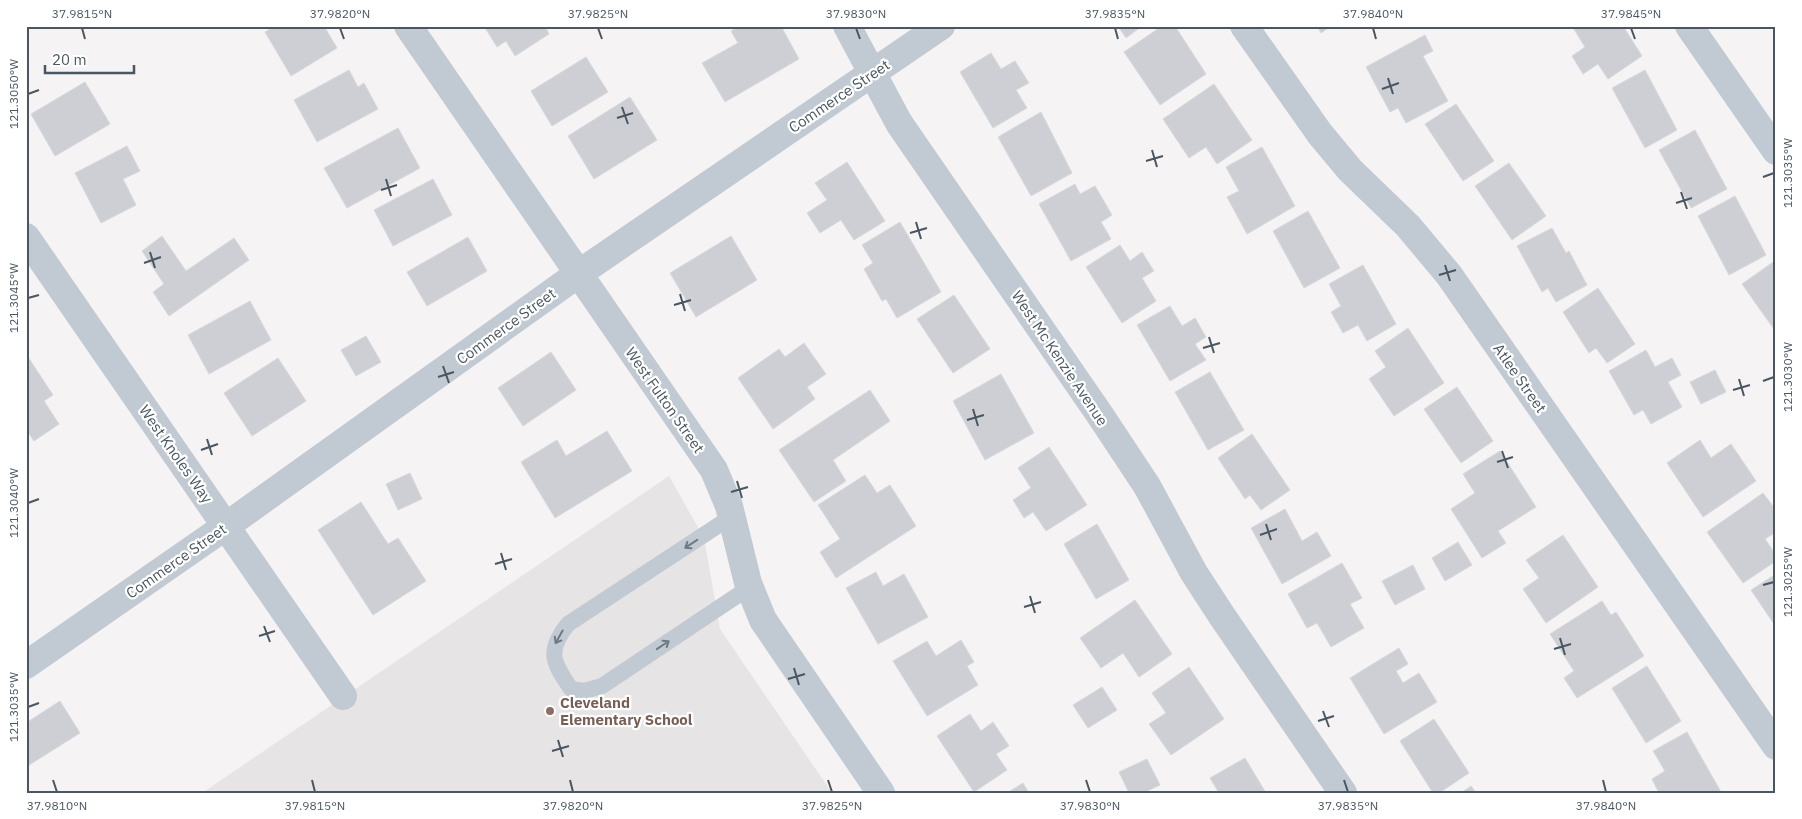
<svg xmlns="http://www.w3.org/2000/svg" width="1802" height="819" font-family="'IBM Plex Sans',sans-serif">
<rect width="100%" height="100%" fill="#f5f3f3"/>
<path fill="#e6e4e5" d="M 669,476 L 704,538 L 720,629 L 832,793 L 202,793 Z"/>
<g fill="#cdcfd5" stroke="#d7d9de">
<path d="M 275,26 L 324,26 L 337,48 L 291,76 L 265,32 Z"/>
<path d="M 484,26 L 545,26 L 549,34 L 515,56 L 506,41 L 497,47 Z"/>
<path d="M 740,26 L 781,26 L 799,59 L 725,102 L 702,63 L 738,43 L 731,31 Z"/>
<path d="M 1118,26 L 1142,26 L 1126,38 Z"/>
<path d="M 1162,26 L 1175,26 L 1206,74 L 1160,105 L 1124,52 Z"/>
<path d="M 1317,26 L 1331,26 L 1321,33 Z"/>
<path d="M 1572,26 L 1623,26 L 1642,56 L 1608,79 L 1598,64 L 1583,74 L 1572,56 L 1585,47 Z"/>
<path d="M 1425,35 L 1433,51 L 1423,56 L 1448,101 L 1406,123 L 1398,108 L 1390,112 L 1366,67 Z"/>
<path d="M 991,53 L 1001,69 L 1015,61 L 1029,83 L 1016,90 L 1027,108 L 993,128 L 960,72 Z"/>
<path d="M 586,57 L 608,92 L 552,126 L 531,91 Z"/>
<path d="M 349,70 L 358,87 L 364,83 L 378,109 L 317,142 L 294,100 Z"/>
<path d="M 1645,70 L 1677,130 L 1645,148 L 1612,88 Z"/>
<path d="M 85,82 L 110,124 L 55,156 L 31,114 Z"/>
<path d="M 1214,84 L 1252,140 L 1217,164 L 1206,147 L 1189,158 L 1163,119 Z"/>
<path d="M 630,97 L 657,140 L 594,179 L 568,136 Z"/>
<path d="M 1456,104 L 1494,161 L 1463,181 L 1425,124 Z"/>
<path d="M 1041,112 L 1072,173 L 1031,196 L 998,137 Z"/>
<path d="M 398,128 L 420,168 L 347,208 L 324,168 Z"/>
<path d="M 1695,130 L 1727,189 L 1691,208 L 1659,150 Z"/>
<path d="M 127,146 L 140,171 L 123,179 L 136,205 L 101,223 L 75,173 Z"/>
<path d="M 1262,147 L 1295,206 L 1247,234 L 1227,197 L 1239,191 L 1226,167 Z"/>
<path d="M 847,162 L 885,221 L 854,240 L 841,220 L 820,233 L 807,213 L 827,200 L 815,183 Z"/>
<path d="M 1509,163 L 1546,216 L 1512,240 L 1475,186 Z"/>
<path d="M 433,179 L 452,215 L 393,246 L 374,210 Z"/>
<path d="M 1075,184 L 1080,194 L 1095,186 L 1112,215 L 1101,222 L 1111,239 L 1071,261 L 1039,204 Z"/>
<path d="M 1735,196 L 1766,255 L 1729,275 L 1698,216 Z"/>
<path d="M 1308,211 L 1340,268 L 1304,288 L 1273,231 Z"/>
<path d="M 900,222 L 941,292 L 897,318 L 886,299 L 882,301 L 864,269 L 873,263 L 862,245 Z"/>
<path d="M 1552,228 L 1566,253 L 1569,251 L 1587,285 L 1556,302 L 1548,288 L 1542,292 L 1517,246 Z"/>
<path d="M 162,236 L 186,271 L 234,238 L 249,260 L 169,316 L 153,292 L 164,284 L 142,251 Z"/>
<path d="M 731,236 L 757,280 L 696,317 L 670,273 Z"/>
<path d="M 468,237 L 487,271 L 427,306 L 407,272 Z"/>
<path d="M 1120,245 L 1130,261 L 1142,252 L 1154,271 L 1142,278 L 1156,301 L 1122,323 L 1086,267 Z"/>
<path d="M 1776,260 L 1776,332 L 1742,284 Z"/>
<path d="M 1363,265 L 1396,324 L 1367,341 L 1358,325 L 1343,333 L 1331,312 L 1341,306 L 1329,284 Z"/>
<path d="M 1598,288 L 1635,344 L 1607,363 L 1596,348 L 1589,353 L 1563,312 Z"/>
<path d="M 954,295 L 990,349 L 953,373 L 917,319 Z"/>
<path d="M 250,301 L 271,340 L 209,374 L 188,335 Z"/>
<path d="M 1170,306 L 1182,326 L 1195,318 L 1206,337 L 1195,344 L 1206,360 L 1170,381 L 1137,325 Z"/>
<path d="M 1408,328 L 1444,383 L 1394,416 L 1369,379 L 1386,367 L 1375,351 Z"/>
<path d="M 366,336 L 381,362 L 356,376 L 341,350 Z"/>
<path d="M 804,343 L 826,374 L 807,387 L 815,399 L 773,429 L 738,378 L 779,349 L 785,357 Z"/>
<path d="M 1646,350 L 1655,367 L 1672,358 L 1681,375 L 1668,382 L 1682,407 L 1651,424 L 1643,410 L 1634,415 L 1609,371 Z"/>
<path d="M 551,352 L 576,390 L 523,426 L 498,388 Z"/>
<path d="M 28,357 L 53,395 L 44,401 L 59,424 L 34,441 L 26,429 Z"/>
<path d="M 278,358 L 306,401 L 252,436 L 224,393 Z"/>
<path d="M 1715,370 L 1726,392 L 1701,404 L 1690,382 Z"/>
<path d="M 1210,372 L 1244,430 L 1208,450 L 1175,392 Z"/>
<path d="M 1001,374 L 1034,433 L 985,460 L 953,401 Z"/>
<path d="M 1457,387 L 1493,441 L 1461,463 L 1424,409 Z"/>
<path d="M 870,390 L 890,421 L 833,460 L 846,481 L 814,502 L 779,450 Z"/>
<path d="M 607,431 L 632,471 L 555,518 L 521,462 L 557,440 L 566,456 Z"/>
<path d="M 1252,434 L 1290,490 L 1261,510 L 1250,495 L 1245,499 L 1218,458 Z"/>
<path d="M 1700,440 L 1711,458 L 1731,444 L 1756,481 L 1703,517 L 1667,463 Z"/>
<path d="M 1049,447 L 1087,505 L 1046,531 L 1033,512 L 1024,518 L 1013,500 L 1031,488 L 1018,468 Z"/>
<path d="M 1500,451 L 1536,507 L 1498,531 L 1506,543 L 1482,558 L 1451,509 L 1475,493 L 1463,474 Z"/>
<path d="M 410,473 L 422,499 L 398,510 L 386,484 Z"/>
<path d="M 865,475 L 877,493 L 890,485 L 916,526 L 836,578 L 820,552 L 840,539 L 818,505 Z"/>
<path d="M 1763,493 L 1776,510 L 1776,532 L 1765,539 L 1776,555 L 1776,561 L 1743,583 L 1707,532 Z"/>
<path d="M 361,502 L 388,544 L 398,538 L 426,581 L 373,615 L 318,530 Z"/>
<path d="M 1285,509 L 1302,541 L 1317,532 L 1331,556 L 1282,584 L 1251,528 Z"/>
<path d="M 1097,524 L 1129,580 L 1096,599 L 1064,544 Z"/>
<path d="M 1563,535 L 1598,587 L 1546,623 L 1523,589 L 1539,578 L 1526,560 Z"/>
<path d="M 1458,542 L 1472,565 L 1445,581 L 1432,558 Z"/>
<path d="M 1342,563 L 1362,598 L 1350,604 L 1364,628 L 1331,647 L 1317,623 L 1307,628 L 1288,594 Z"/>
<path d="M 1413,565 L 1425,589 L 1395,605 L 1382,581 Z"/>
<path d="M 876,572 L 883,586 L 904,574 L 928,617 L 878,644 L 846,588 Z"/>
<path d="M 1776,574 L 1776,627 L 1751,590 Z"/>
<path d="M 1135,600 L 1172,654 L 1139,677 L 1123,653 L 1101,668 L 1080,638 Z"/>
<path d="M 1602,601 L 1611,615 L 1616,612 L 1644,656 L 1577,698 L 1564,678 L 1574,671 L 1550,634 Z"/>
<path d="M 961,640 L 974,662 L 967,666 L 978,685 L 927,716 L 893,661 L 927,641 L 936,656 Z"/>
<path d="M 1399,648 L 1408,664 L 1396,671 L 1403,683 L 1419,673 L 1437,702 L 1384,734 L 1350,678 Z"/>
<path d="M 1647,666 L 1681,721 L 1646,743 L 1612,688 Z"/>
<path d="M 1189,667 L 1224,719 L 1171,755 L 1149,724 L 1166,713 L 1152,693 Z"/>
<path d="M 1102,687 L 1117,710 L 1088,728 L 1073,705 Z"/>
<path d="M 60,701 L 80,733 L 26,767 L 26,723 Z"/>
<path d="M 970,714 L 981,731 L 993,722 L 1009,746 L 996,754 L 1007,770 L 974,792 L 937,736 Z"/>
<path d="M 1434,719 L 1469,773 L 1439,793 L 1433,793 L 1400,741 Z"/>
<path d="M 1687,732 L 1721,792 L 1719,793 L 1659,793 L 1652,779 L 1665,771 L 1653,751 Z"/>
<path d="M 1245,758 L 1266,793 L 1219,793 L 1210,778 Z"/>
<path d="M 1147,759 L 1160,785 L 1143,793 L 1129,793 L 1119,772 Z"/>
<path d="M 1023,783 L 1029,793 L 1007,793 Z"/>
<path d="M 1471,786 L 1476,793 L 1461,793 Z"/>
</g>
<g fill="none" stroke-linecap="round" stroke-linejoin="round">
<path stroke="#c1cad2" stroke-width="16" d="M 731,517 L 568,624 C 546,651 553,663 571,689 L 584,691 L 602,686 L 750,587"/>
<g stroke="#c1cad2" stroke-width="28">
<path d="M 408,26 L 714,470 L 729,506 L 748,583 L 763,620 L 881,793"/>
<path d="M 847,26 L 899,123 L 1100,415 L 1147,486 L 1194,573 L 1222,616 L 1343,793"/>
<path d="M 1244,26 L 1320,134 L 1350,170 L 1408,226 L 1449,275 L 1776,746"/>
<path d="M 1689,26 L 1776,151"/>
<path d="M 26,237 L 343,696"/>
<path d="M 26,665 L 226,526 L 578,274 L 941,26"/>
</g>
</g>
<defs><path id="oneway-shaft" d="M-6 0H5M1.5-3L5.5 0L1.5 3" fill="none" stroke-width="1.6" stroke-linecap="round" stroke-linejoin="round" transform="scale(1.25)"/></defs>
<g stroke="#6e7983">
<use href="#oneway-shaft" transform="translate(691 544) rotate(147)"/>
<use href="#oneway-shaft" transform="translate(559 637) rotate(119)"/>
<use href="#oneway-shaft" transform="translate(663 645) rotate(-34)"/>
</g>
<path fill="none" stroke="#4a5661" stroke-width="2" d="M 82,28 L 85,39M 340,28 L 344,39M 598,28 L 602,39M 856,28 L 860,39M 1115,28 L 1118,39M 1373,28 L 1376,39M 1631,28 L 1635,39M 1388,78 L 1393,94M 1382,89 L 1399,83M 28,94 L 39,90M 622,107 L 628,124M 617,118 L 633,113M 1152,150 L 1157,167M 1146,161 L 1163,156M 1763,177 L 1774,173M 386,179 L 391,196M 381,190 L 397,185M 1681,192 L 1687,209M 1676,203 L 1692,198M 916,222 L 921,239M 910,233 L 927,228M 150,252 L 155,268M 144,263 L 161,257M 1445,265 L 1450,281M 1439,275 L 1456,270M 680,294 L 685,311M 28,298 L 39,295M 674,305 L 691,300M 1209,337 L 1214,353M 1203,348 L 1220,343M 443,366 L 449,383M 438,377 L 454,372M 1739,379 L 1744,396M 1763,381 L 1774,377M 1733,390 L 1750,385M 973,409 L 978,426M 967,420 L 984,415M 207,439 L 212,455M 201,450 L 218,444M 1502,451 L 1508,468M 1497,462 L 1513,457M 737,481 L 742,498M 731,492 L 748,487M 28,503 L 39,499M 1266,524 L 1271,540M 1260,535 L 1277,529M 501,553 L 506,570M 495,564 L 512,559M 1763,585 L 1774,582M 1030,596 L 1035,613M 1024,607 L 1041,602M 264,626 L 270,642M 259,636 L 275,631M 1560,638 L 1565,655M 1554,649 L 1571,644M 794,668 L 799,685M 788,679 L 805,674M 28,707 L 39,703M 1323,711 L 1329,727M 1318,721 L 1334,716M 558,740 L 563,757M 552,751 L 569,746M 53,780 L 57,792M 312,780 L 315,792M 570,780 L 573,792M 828,780 L 832,792M 1086,780 L 1090,792M 1344,780 L 1348,792M 1603,780 L 1606,792"/>
<circle fill="#8d6e63" stroke="#fff" stroke-width="2" cx="550" cy="711" r="5"/>
<g text-anchor="middle" dominant-baseline="central" stroke-width="4.5" stroke-linejoin="round" paint-order="stroke">
<g font-size="15" fill="#4a5661" stroke="#fff">
<text transform="translate(839 96) rotate(-34)">Commerce Street</text>
<text transform="translate(506 326) rotate(-36)">Commerce Street</text>
<text transform="translate(1060 358) rotate(56)">West Mc Kenzie Avenue</text>
<text transform="translate(1520 378) rotate(55)">Atlee Street</text>
<text transform="translate(665 400) rotate(55)">West Fulton Street</text>
<text transform="translate(176 454) rotate(55)">West Knoles Way</text>
<text transform="translate(176 561) rotate(-35)">Commerce Street</text>
</g>
<g font-size="15" font-weight="bold" fill="#785e54" stroke="#fff" text-anchor="start">
<text x="560" y="702">Cleveland<tspan x="560" dy="17">Elementary School</tspan></text>
</g>
</g>
<rect width="1802" height="819" fill="none" stroke="#ffffff" stroke-width="55"/>
<path d="M45 65v8h89v-8" fill="none" stroke="#4a5661" stroke-width="2.5"/>
<text x="52" y="65" font-size="15" fill="#4a5661" stroke="#ffffff" stroke-width="4" paint-order="stroke">20 m</text>
<rect x="28" y="28" width="1746" height="764" fill="none" stroke="#4a5661" stroke-width="2"/>
<g font-size="12" text-anchor="middle" fill="#4a5661">
<text x="82" y="18">37.9815°N</text>
<text x="340" y="18">37.9820°N</text>
<text x="598" y="18">37.9825°N</text>
<text x="856" y="18">37.9830°N</text>
<text x="1115" y="18">37.9835°N</text>
<text x="1373" y="18">37.9840°N</text>
<text x="1631" y="18">37.9845°N</text>
<text transform="translate(14 94) rotate(-90)" y="4">121.3050°W</text>
<text transform="translate(1788 173) rotate(-90)" y="4">121.3035°W</text>
<text transform="translate(14 298) rotate(-90)" y="4">121.3045°W</text>
<text transform="translate(1788 377) rotate(-90)" y="4">121.3030°W</text>
<text transform="translate(14 503) rotate(-90)" y="4">121.3040°W</text>
<text transform="translate(1788 582) rotate(-90)" y="4">121.3025°W</text>
<text transform="translate(14 707) rotate(-90)" y="4">121.3035°W</text>
<text x="57" y="810">37.9810°N</text>
<text x="315" y="810">37.9815°N</text>
<text x="573" y="810">37.9820°N</text>
<text x="832" y="810">37.9825°N</text>
<text x="1090" y="810">37.9830°N</text>
<text x="1348" y="810">37.9835°N</text>
<text x="1606" y="810">37.9840°N</text>
</g>
</svg>
